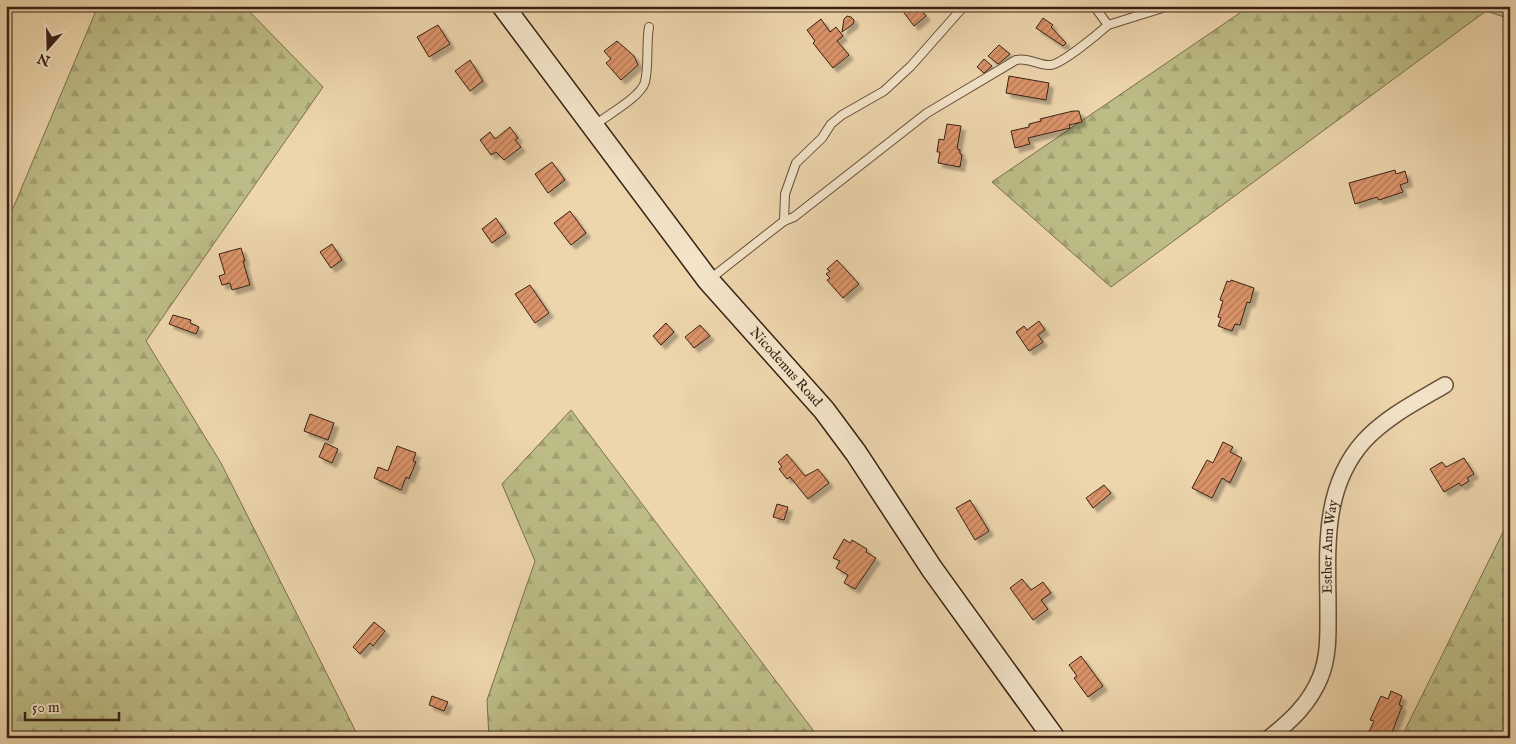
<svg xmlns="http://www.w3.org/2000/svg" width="1516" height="744" font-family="'IM FELL English',serif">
<defs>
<pattern id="forest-firs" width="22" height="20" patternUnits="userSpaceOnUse" patternTransform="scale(1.25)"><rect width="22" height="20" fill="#bdbc86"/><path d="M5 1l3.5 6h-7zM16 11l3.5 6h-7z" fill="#a3a173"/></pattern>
<pattern id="building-hatch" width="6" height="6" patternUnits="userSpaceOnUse" patternTransform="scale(1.25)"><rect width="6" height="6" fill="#dc946a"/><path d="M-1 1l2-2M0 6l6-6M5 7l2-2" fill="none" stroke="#b37856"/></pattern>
<filter id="shadow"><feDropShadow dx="4.5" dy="4.5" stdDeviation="1" flood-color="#0004"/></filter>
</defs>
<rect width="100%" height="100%" fill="#edd5ac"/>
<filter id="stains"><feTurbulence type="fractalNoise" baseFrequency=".004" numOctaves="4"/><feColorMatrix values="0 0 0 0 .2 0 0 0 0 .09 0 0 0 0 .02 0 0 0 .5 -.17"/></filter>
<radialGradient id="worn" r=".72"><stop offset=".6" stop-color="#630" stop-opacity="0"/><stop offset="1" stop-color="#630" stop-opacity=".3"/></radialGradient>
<g fill="url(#forest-firs)" stroke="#7b6e4c">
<path d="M 98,6 L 244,6 L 323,87 L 146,341 L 221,463 L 359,738 L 6,738 L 6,225 Z"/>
<path d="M 1250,6 L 1510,6 L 1510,19 L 1486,11 L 1111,287 L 992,182 Z"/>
<path d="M 571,410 L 819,738 L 489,738 L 487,700 L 535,561 L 502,484 Z"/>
<path d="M 1510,518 L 1510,738 L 1401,738 Z"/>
</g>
<g fill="url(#building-hatch)" stroke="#392113" filter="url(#shadow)">
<path d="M 899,6 L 918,6 L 926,16 L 914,26 Z"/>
<path d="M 847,16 L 851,17 L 854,20 L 853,24 L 842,32 L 844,19 Z"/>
<path d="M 1043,18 L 1053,25 L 1051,27 L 1066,43 L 1063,46 L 1036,28 Z"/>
<path d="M 821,19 L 830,32 L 836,27 L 843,36 L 837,41 L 849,55 L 833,68 L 813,43 L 815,41 L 807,30 Z"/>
<path d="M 438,25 L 450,44 L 429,57 L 417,37 Z"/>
<path d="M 617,41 L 634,56 L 638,65 L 621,80 L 606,63 L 611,59 L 604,51 Z"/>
<path d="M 999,45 L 1010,54 L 998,64 L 988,56 Z"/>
<path d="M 984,59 L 992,66 L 984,73 L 977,67 Z"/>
<path d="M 470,60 L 483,81 L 470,91 L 455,71 Z"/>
<path d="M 1009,76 L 1049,83 L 1046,100 L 1006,93 Z"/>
<path d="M 1073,111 L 1079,111 L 1082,122 L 1069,125 L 1070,128 L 1028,138 L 1030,144 L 1015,148 L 1011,131 L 1029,127 L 1029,124 L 1041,121 L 1040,119 Z"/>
<path d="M 947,124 L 961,126 L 957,149 L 960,150 L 960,154 L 962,155 L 960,167 L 938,163 L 940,152 L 937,152 L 939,139 L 944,140 Z"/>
<path d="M 510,127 L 518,138 L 515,140 L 521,147 L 504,160 L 496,152 L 491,155 L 480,140 L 490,132 L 495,139 Z"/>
<path d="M 552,162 L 565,180 L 548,193 L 535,174 Z"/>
<path d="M 1395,170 L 1396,174 L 1405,171 L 1408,182 L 1400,185 L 1403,192 L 1379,200 L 1377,197 L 1355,204 L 1349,183 Z"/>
<path d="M 570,211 L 586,233 L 571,245 L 554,223 Z"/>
<path d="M 496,218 L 506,233 L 492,243 L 482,229 Z"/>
<path d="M 332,244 L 342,260 L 331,268 L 320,252 Z"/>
<path d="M 241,248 L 245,261 L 243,261 L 250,285 L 232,290 L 230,283 L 222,285 L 219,276 L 225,274 L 219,254 Z"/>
<path d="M 837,260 L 859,284 L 843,298 L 827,280 L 830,278 L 826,274 L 830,271 L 827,269 Z"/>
<path d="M 1231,280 L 1254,288 L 1250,303 L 1247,302 L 1240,325 L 1235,324 L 1232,331 L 1218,326 L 1221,318 L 1218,317 L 1223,301 L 1220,300 L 1227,281 L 1230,282 Z"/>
<path d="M 530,285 L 549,313 L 535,323 L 515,294 Z"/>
<path d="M 173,315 L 191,320 L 190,323 L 199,327 L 196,334 L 169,324 Z"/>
<path d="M 1039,321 L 1045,330 L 1038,335 L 1043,342 L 1029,351 L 1016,332 L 1024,326 L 1027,330 Z"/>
<path d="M 666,323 L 674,332 L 661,345 L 653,336 Z"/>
<path d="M 700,325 L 710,336 L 694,348 L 685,337 Z"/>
<path d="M 310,414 L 334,423 L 328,440 L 304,431 Z"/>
<path d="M 1223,442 L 1233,447 L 1230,452 L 1242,458 L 1230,483 L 1222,478 L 1212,498 L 1192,488 L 1207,460 L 1213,463 Z"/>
<path d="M 325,443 L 338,449 L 332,463 L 319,457 Z"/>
<path d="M 397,446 L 416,453 L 413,461 L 416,462 L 409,479 L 406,477 L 401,490 L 374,478 L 378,467 L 388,471 Z"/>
<path d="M 787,454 L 805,476 L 818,469 L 829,483 L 808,499 L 790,477 L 787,479 L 779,469 L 782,467 L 778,462 Z"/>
<path d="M 1464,458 L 1474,474 L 1467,478 L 1469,481 L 1461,486 L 1459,483 L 1444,492 L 1430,469 L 1442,462 L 1446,467 Z"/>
<path d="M 1104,485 L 1111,493 L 1093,508 L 1086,498 Z"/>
<path d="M 970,500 L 989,531 L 975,540 L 956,508 Z"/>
<path d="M 777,504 L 788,507 L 784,520 L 773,517 Z"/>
<path d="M 844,539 L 850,543 L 852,540 L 867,549 L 866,552 L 876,558 L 855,589 L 844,583 L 848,575 L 836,568 L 840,561 L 833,558 Z"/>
<path d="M 1022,579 L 1031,590 L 1043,582 L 1051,593 L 1041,600 L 1048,609 L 1033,620 L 1010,588 Z"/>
<path d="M 374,622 L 385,631 L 373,646 L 370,643 L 360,654 L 353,647 Z"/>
<path d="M 1081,656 L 1103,686 L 1088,697 L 1074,678 L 1077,676 L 1069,665 Z"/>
<path d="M 1391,691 L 1402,696 L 1399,705 L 1402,706 L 1390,738 L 1366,738 L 1374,721 L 1370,720 L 1381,696 L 1388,699 Z"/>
<path d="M 432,696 L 448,702 L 444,711 L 429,705 Z"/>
</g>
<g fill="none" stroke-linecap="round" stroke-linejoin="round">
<g stroke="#664e39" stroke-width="10">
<g id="lane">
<path d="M 1108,25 L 1169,6"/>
<path d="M 595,125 C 607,115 641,97 645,82 C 649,65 646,45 649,27"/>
<path d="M 784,221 L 785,194 L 796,163 L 822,138 L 831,124 L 842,115 L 884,91 L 911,66 L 964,6"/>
<path d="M 710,279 L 784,221 L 794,217 L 927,113 L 1016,60 C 1030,57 1038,66 1050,65 C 1061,65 1099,33 1108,25 L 1094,6"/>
</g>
</g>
<g stroke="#664e39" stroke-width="18">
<g id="street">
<path id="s1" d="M 1269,738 C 1291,721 1309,704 1320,678 C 1329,657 1328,633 1328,611 C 1328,552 1321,489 1364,441 C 1386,417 1416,402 1445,385"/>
</g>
</g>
<g stroke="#392113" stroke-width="24">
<g id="secondary">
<path id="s2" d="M 503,6 L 708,280 L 824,410 L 856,453 L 932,569 L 1054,738"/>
</g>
</g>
<use href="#lane" stroke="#f3e4c9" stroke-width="8"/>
<use href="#street" stroke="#f3e4c9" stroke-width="15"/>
<use href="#secondary" stroke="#f3e4c9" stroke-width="21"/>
</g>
<g text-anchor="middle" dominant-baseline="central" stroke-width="5" stroke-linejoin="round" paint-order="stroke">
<g font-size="14" fill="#392113" stroke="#f3e4c9">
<text stroke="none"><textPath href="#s2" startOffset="459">Nicodemus Road</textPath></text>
<text stroke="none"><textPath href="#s1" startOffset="212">Esther Ann Way</textPath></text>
</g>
</g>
<rect width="1516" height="744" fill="none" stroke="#edd5ac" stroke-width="25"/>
<rect x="8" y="8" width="1501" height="729" fill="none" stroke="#392113" stroke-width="2.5"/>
<rect x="12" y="12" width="1491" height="719" fill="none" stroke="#392113"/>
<g transform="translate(48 48) rotate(200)" stroke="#f3e4c9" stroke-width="4" paint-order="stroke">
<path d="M0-4L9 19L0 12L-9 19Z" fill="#392113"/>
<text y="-8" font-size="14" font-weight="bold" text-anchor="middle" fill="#392113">N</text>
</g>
<path d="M25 712v8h94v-8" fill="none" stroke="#392113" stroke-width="2.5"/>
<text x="32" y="712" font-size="15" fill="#392113" stroke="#f3e4c9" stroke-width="4" paint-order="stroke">50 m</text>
<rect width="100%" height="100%" filter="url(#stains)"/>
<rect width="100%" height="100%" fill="url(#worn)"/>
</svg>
